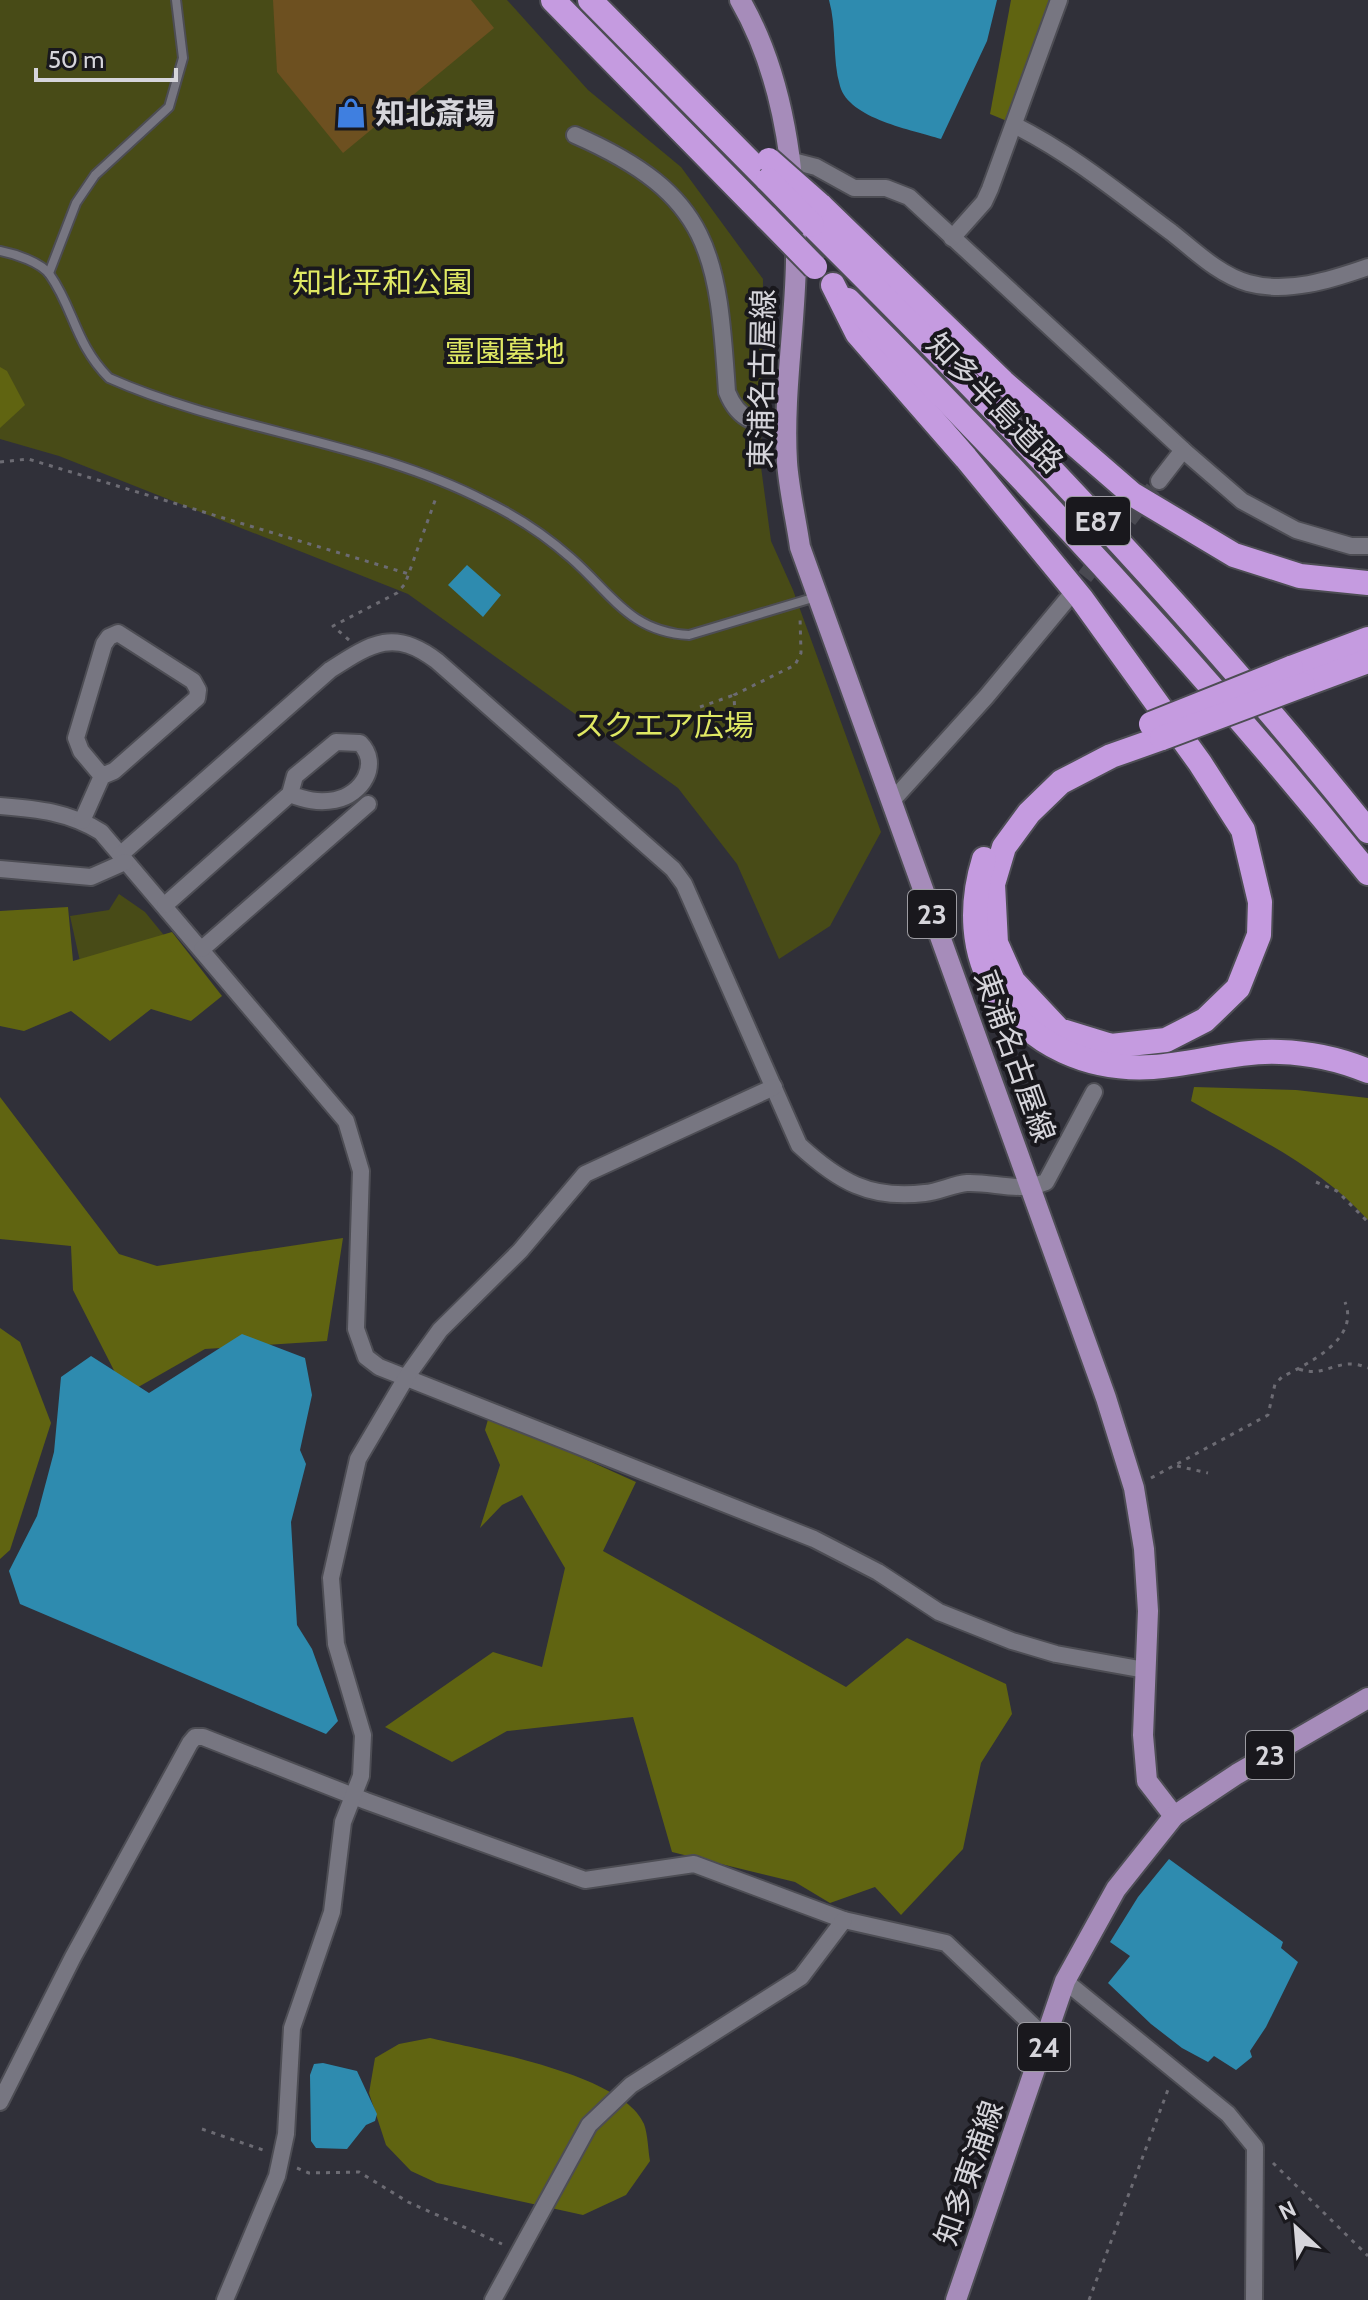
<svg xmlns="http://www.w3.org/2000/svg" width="1368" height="2300" font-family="Cabin,'Noto Sans JP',sans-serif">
<rect width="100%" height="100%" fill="#303039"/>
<g fill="#484b17">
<path d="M 0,0 L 507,0 L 588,90 L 681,167 L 763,279 L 761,467 L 771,541 L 793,590 L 881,832 L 830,926 L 779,959 L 737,864 L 678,788 L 408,594 L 59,456 L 0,439 Z"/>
<path d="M 119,894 L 145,912 L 167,939 L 81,966 L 70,916 L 109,910 Z"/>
</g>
<g fill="#606411">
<path d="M 1011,0 L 1050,0 L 1007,121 L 990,114 Z"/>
<path d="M 0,367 L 7,371 L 25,405 L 0,428 Z"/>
<path d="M 68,907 L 73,961 L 172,932 L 222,996 L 191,1021 L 151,1009 L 110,1041 L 71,1011 L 24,1031 L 0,1026 L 0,911 Z"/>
<path d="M 1194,1087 L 1296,1090 L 1368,1098 L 1368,1220 C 1318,1165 1254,1137 1191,1101 Z"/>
<path d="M 0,1097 L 119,1254 L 157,1266 L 343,1238 L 327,1341 L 205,1349 L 126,1394 L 73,1290 L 71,1246 L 0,1239 Z"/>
<path d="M 0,1328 L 20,1342 L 51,1423 L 10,1550 L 0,1559 Z"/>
<path d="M 489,1416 L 636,1482 L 603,1551 L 846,1687 L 907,1638 L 1006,1684 L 1012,1714 L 981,1763 L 963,1849 L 901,1915 L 875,1887 L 830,1903 L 795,1882 L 672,1852 L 633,1717 L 507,1731 L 452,1762 L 385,1727 L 493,1652 L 542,1667 L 565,1568 L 522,1495 L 502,1505 L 480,1528 L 500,1465 L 485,1430 Z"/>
<path d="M 430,2038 C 480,2050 623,2074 644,2124 C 648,2135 648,2150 650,2161 L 626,2195 L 583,2215 L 437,2183 L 411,2171 L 386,2145 L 369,2093 L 375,2058 L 399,2044 Z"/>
</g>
<g fill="#2e8baf">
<path d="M 829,0 L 997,0 L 987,41 L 941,139 C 913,130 849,119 840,86 C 832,59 837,28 829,0 Z"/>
<path d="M 467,565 L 501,595 L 483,617 L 448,585 Z"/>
<path d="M 242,1334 L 305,1358 L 312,1395 L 300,1450 L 306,1464 L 291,1522 L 297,1625 L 312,1649 L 338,1721 L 326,1734 L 20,1604 L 9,1571 L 37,1516 L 54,1452 L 61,1377 L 91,1356 L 149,1393 Z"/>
<path d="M 1169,1859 L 1283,1942 L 1281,1948 L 1298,1962 L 1266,2027 L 1250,2051 L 1252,2057 L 1236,2070 L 1214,2056 L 1208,2062 L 1182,2048 L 1151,2024 L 1108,1983 L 1130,1956 L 1110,1942 L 1138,1897 Z"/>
<path d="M 323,2063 L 357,2071 L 377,2114 L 375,2121 L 366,2125 L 347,2149 L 316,2148 L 311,2141 L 310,2075 L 314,2064 Z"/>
</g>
<path fill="#6d5020" d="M 273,0 L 471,0 L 494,28 L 343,153 L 277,72 Z"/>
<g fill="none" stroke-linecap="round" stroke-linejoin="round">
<path stroke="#494951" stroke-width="16" stroke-dasharray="16 8" stroke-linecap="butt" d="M 1070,596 L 1159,481"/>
<g stroke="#4d4d54" stroke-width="12">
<g id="lane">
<path d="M 0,251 C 15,254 41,262 50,275 C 74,309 75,344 109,378 C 228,431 369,441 485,501 C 516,516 545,535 571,558 C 612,594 630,632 689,635 L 816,597"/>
<path d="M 49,273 L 76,203 L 95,175 L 169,107 L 183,58 L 176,0"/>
</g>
</g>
<g stroke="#4d4d54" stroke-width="20">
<g id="street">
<path d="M 1014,125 C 1072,154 1120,194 1171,232 C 1194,250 1219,275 1248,283 C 1287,294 1331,280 1368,267"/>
<path d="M 575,135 C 712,195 718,254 727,392 C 739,422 758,425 787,426"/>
<path d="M 789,160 L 816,167 L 854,188 L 886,188 L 909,197 L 1183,450 L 1242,501 L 1296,530 L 1351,546 L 1368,546"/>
<path d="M 952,238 L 984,202 L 990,189 L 1059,0"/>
<path d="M 1159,481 L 1183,450"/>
<path d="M 891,802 L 986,697 L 1069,597"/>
<path d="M 0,806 C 38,809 69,812 101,832 L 346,1121 L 361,1171 L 356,1329 L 366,1357 L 379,1367 L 814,1539 L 878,1572 L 939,1612 L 1012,1641 L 1056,1654 L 1145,1670"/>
<path d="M 82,821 L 102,776 L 114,771 L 197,698 L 198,690 L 193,681 L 118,633 L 109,637 L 104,644 L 76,738 L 81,751 L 102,776"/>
<path d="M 120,855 L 330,670 C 372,643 394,628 437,661 L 673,869 L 684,884 L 799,1145 C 838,1181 870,1200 925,1193 C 939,1192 953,1184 967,1183 C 995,1182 1019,1193 1046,1182 L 1094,1092"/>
<path d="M 0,869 L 91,877 L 125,862"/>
<path d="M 165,905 L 290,794 L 295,776 L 336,742 L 360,743 C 381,764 362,795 335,800 C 318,803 305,800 290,794"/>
<path d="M 202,949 L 368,804"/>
<path d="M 1065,1981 L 1228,2114 L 1255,2147 L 1254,2300"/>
<path d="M 0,2102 L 73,1957 L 190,1743 L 195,1737 L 203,1737 L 366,1801 L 585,1880 L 694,1864 L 844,1920 L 946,1943 L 1047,2039"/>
<path d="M 225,2300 L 277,2176 L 286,2134 L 292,2028 L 332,1912 L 343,1822 L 361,1776 L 363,1735 L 336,1644 L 331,1578 L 358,1459 L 407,1376 L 440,1330 L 520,1251 L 585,1174 L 774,1087"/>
<path d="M 493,2300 L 589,2125 L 631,2085 L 801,1977 L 844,1920"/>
</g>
</g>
<g stroke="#4d4d54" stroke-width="24">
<g id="primary">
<path d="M 740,0 C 784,76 796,174 796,261 C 795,328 783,395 787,462 C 789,490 796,519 800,547 L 1106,1398 L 1134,1488 L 1144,1549 L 1148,1611 L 1143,1735 L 1147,1781 L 1174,1816"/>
<path d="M 956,2300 L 1065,1981 L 1116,1889 L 1174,1816 L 1237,1774 L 1368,1698"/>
</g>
</g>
<g stroke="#4d4d54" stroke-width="28">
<g id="highway">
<path d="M 553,0 L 767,218"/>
<path d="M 590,0 L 768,180"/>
<path d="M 820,205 L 1003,382 L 1132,494 L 1234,555 L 1300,576 L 1368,583"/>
<path d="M 812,225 C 1006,418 1197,617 1368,831"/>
<path d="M 833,285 L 857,333 L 966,458 L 1081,598 L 1200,763 L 1243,830 L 1260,902 L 1259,935 L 1238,988 L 1205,1020 L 1166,1040 L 1111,1046 L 1059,1030 L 1013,981 L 996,943 L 993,884 L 1004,847 L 1029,813 L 1061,782 L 1111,756 L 1162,738"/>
<path d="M 848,300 C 1031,483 1205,671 1368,873"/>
<path d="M 1291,668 L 1368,639"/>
<path d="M 1303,685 L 1368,661"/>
<path d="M 984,859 C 970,904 971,953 997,993 C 1031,1046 1090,1071 1153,1067 C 1195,1064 1238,1050 1280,1052 C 1312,1053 1339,1059 1368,1071"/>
</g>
</g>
<g stroke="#6c6b73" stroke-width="3" stroke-dasharray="4 6" stroke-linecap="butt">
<path d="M 0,462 L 28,459 L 409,574"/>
<path d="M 349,640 L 333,626 L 397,593 L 405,584 L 437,495"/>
<path d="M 700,707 L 734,695"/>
<path d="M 708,735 L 736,737 L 734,695 L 795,665 L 801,653 L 800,617"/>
<path d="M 1316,1182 L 1337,1191 L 1368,1222"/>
<path d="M 1299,1369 C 1326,1379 1338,1355 1368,1368"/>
<path d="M 1177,1466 L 1208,1473"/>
<path d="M 1151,1478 L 1268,1415 L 1275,1384 L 1282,1377 C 1309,1363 1360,1339 1345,1302"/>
<path d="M 202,2129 L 266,2151"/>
<path d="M 1273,2163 L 1368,2256"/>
<path d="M 297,2168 L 309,2173 L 359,2172 L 408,2202 L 502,2244"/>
<path d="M 1089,2300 L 1169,2087"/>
</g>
<use href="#lane" stroke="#777681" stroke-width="8"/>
<use href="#street" stroke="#777681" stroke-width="16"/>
<use href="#primary" stroke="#a68cba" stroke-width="20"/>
<use href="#highway" stroke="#c59be0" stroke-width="24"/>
<g stroke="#4d4d54" stroke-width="28" stroke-linecap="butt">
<g id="highway-bridge">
<path d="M 769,160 L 820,205"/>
<path d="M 768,180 L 812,225"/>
<path d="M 767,218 L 815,267"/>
<path d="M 1151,724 L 1291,668"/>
<path d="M 1162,738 L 1303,685"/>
</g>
</g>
<use href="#highway-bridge" stroke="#c59be0" stroke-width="24"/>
</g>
<defs>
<g id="shop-bare" transform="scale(2.4)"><path d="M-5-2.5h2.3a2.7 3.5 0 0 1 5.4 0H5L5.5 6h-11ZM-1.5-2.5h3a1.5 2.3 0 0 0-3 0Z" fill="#3f7fe0" stroke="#19181d" stroke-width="2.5" paint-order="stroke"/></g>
</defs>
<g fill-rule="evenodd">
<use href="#shop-bare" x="351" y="113"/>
</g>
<g text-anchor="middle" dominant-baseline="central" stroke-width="8" stroke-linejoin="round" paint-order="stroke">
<g fill="#19181d" stroke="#9d9ca2" stroke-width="2">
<rect x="1066" y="497" width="64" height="48" rx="6"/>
<rect x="908" y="890" width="48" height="48" rx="6"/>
<rect x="1246" y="1731" width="48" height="48" rx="6"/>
<rect x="1018" y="2023" width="52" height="48" rx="6"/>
</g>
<g font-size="28" font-weight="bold" fill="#d6d5db">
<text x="1098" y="521">E87</text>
<text x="932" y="914">23</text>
<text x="1270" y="1755">23</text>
<text x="1044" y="2047">24</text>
</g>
<g font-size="30" font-weight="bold" fill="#d6d5db" stroke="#19181d" text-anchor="start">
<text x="375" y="113">知北斎場</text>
</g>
<g font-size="30" fill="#dfe863" stroke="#19181d">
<text x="382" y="282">知北平和公園</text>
<text x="505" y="351">霊園墓地</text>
<text x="664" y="725">スクエア広場</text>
</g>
<g font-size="30" fill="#d6d5db" stroke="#19181d">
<text transform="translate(762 379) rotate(-89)">東浦名古屋線</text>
<text transform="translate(995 403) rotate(46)">知多半島道路</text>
<text transform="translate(1015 1056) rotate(70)">東浦名古屋線</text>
<text transform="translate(969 2173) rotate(-71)">知多東浦線</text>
</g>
</g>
<g transform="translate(1296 2228) rotate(334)" stroke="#19181d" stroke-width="6" paint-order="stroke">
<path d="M0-6L14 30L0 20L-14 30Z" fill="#d6d5db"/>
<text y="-12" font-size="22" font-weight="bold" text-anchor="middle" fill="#d6d5db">N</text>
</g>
<path d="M36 68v12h140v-12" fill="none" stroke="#d6d5db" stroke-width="4"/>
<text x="48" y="68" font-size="24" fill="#d6d5db" stroke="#19181d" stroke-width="6" paint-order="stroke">50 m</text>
</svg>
